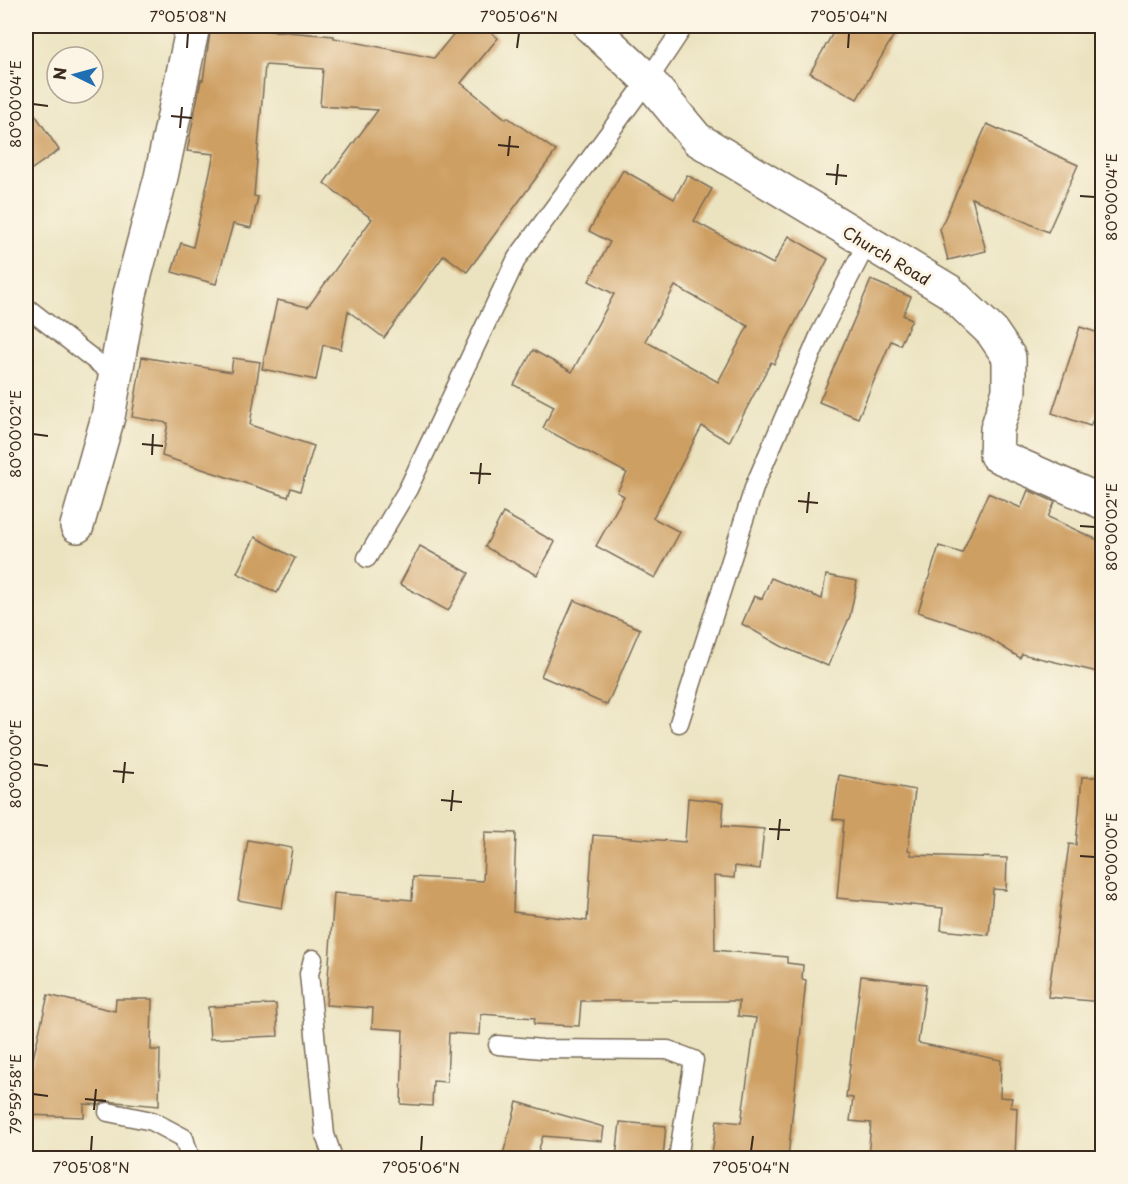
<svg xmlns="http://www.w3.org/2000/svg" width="1128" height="1184" font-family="'Playpen Sans',sans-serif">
<rect width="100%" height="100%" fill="#fcf5e5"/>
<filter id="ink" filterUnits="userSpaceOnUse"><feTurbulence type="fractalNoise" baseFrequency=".0167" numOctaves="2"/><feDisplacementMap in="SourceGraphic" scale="12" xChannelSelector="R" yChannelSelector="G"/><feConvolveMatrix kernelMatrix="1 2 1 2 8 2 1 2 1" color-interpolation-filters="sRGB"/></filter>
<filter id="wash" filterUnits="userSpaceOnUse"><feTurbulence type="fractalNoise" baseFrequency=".008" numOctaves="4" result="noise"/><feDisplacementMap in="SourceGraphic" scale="24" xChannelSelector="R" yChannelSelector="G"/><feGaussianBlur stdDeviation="1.35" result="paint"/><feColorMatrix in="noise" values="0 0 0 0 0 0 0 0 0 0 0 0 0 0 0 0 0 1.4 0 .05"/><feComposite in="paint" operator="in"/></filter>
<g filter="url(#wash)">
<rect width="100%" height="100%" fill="#ebe3c0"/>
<g id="blocks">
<g fill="#ce9f62" fill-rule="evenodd">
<path d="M 211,26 L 239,26 L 238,28 L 334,36 L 334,38 L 434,58 L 460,26 L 483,26 L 498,38 L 461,83 L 506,119 L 507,117 L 556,151 L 467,272 L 444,255 L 384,338 L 348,311 L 341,349 L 323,345 L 316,380 L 262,369 L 277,300 L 308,307 L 372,219 L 324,183 L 378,110 L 320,106 L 323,69 L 265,65 L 254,196 L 258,197 L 251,228 L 233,224 L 216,284 L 172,272 L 181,243 L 193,247 L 214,154 L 187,151 L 201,80 L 203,80 Z"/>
<path d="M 837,26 L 899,26 L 857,99 L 810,73 Z"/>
<path d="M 26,101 L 59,150 L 26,173 Z"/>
<path d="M 987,124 L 1078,165 L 1048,232 L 972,198 L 986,251 L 948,260 L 940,229 Z"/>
<path d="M 623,170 L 674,199 L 687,175 L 712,189 L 694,221 L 773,264 L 789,236 L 828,259 L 774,364 L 771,362 L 729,442 L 702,426 L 653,518 L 680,532 L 655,578 L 596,546 L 624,496 L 617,492 L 627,473 L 543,428 L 554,406 L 514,385 L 533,350 L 572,372 L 614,294 L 589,281 L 610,242 L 589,231 ZM 675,286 L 748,326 L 718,382 L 645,341 Z"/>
<path d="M 871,280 L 911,297 L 903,315 L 912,319 L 900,345 L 891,341 L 858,418 L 819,402 Z"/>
<path d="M 1080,327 L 1102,334 L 1102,400 L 1090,426 L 1052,413 Z"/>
<path d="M 142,357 L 231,372 L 233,358 L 260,362 L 250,425 L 314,446 L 300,491 L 291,488 L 288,497 L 162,456 L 168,423 L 132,417 Z"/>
<path d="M 1028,490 L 1055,502 L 1048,517 L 1102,542 L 1102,673 L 1022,654 L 1020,658 L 979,632 L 918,612 L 939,546 L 962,553 L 988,493 L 1021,508 Z"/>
<path d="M 503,513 L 555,542 L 537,575 L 485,547 Z"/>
<path d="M 255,537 L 295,558 L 277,593 L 237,573 Z"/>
<path d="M 420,546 L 469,573 L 448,611 L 400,584 Z"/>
<path d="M 826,575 L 857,581 L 850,616 L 828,666 L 783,647 L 742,624 L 754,596 L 762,599 L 771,578 L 822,599 Z"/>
<path d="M 574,600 L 640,629 L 607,705 L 541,676 Z"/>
<path d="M 839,775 L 915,790 L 908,850 L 911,851 L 911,855 L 1007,858 L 1006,890 L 993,889 L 989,935 L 941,930 L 943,908 L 837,898 L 844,820 L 833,819 Z"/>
<path d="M 1082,777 L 1102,777 L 1102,1002 L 1048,997 L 1069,844 L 1076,845 Z"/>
<path d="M 688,798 L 724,802 L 722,826 L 764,829 L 760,869 L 735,866 L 734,878 L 714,876 L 715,950 L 787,957 L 787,963 L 803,965 L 802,979 L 806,980 L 788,1158 L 738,1158 L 738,1156 L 712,1153 L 717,1120 L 741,1123 L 756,1018 L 738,1016 L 739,1001 L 581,1001 L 579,1026 L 534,1024 L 535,1018 L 481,1014 L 480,1035 L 449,1033 L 447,1082 L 433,1081 L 432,1106 L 401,1104 L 403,1030 L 372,1028 L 373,1008 L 326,1005 L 334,893 L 412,900 L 413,877 L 483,881 L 485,832 L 516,833 L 513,912 L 587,921 L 593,835 L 685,842 Z"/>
<path d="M 248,840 L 292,848 L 282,908 L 238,900 Z"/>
<path d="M 861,976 L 926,984 L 918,1043 L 1001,1060 L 1000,1097 L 1012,1098 L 1010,1107 L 1017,1108 L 1015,1158 L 868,1158 L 871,1123 L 850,1121 L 853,1098 L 846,1097 Z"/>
<path d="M 48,995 L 115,1011 L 116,999 L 152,999 L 151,1050 L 160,1050 L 159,1106 L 105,1101 L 100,1105 L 84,1104 L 84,1117 L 26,1115 L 26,1088 Z"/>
<path d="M 276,1004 L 278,1036 L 210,1039 L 208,1007 Z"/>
<path d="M 517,1102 L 604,1127 L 602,1141 L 543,1136 L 536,1158 L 502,1158 Z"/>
<path d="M 620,1122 L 666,1126 L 663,1158 L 616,1158 Z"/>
</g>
</g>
</g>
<g filter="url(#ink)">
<use href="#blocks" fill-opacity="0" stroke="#796b57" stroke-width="1.5"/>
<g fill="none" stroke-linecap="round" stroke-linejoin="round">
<g stroke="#796b57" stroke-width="21">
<g id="lane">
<path d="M 26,307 L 115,376"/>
<path d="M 367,558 L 408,489 L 517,258 L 648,80 L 684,26"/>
<path d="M 679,723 L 755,485 L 820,334 L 867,243"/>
<path d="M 313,959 L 309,974 L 325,1135 L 333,1158"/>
<path d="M 498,1045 L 542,1049 L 668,1050 L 694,1060 L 678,1158"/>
<path d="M 108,1112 L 152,1121 L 184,1138 L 190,1158"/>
</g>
</g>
<g stroke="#796b57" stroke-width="36">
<path id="street" d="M 77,526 L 108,417 L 130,294 L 161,177 L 193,26"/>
</g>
<g stroke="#796b57" stroke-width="36">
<path id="secondary" d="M 590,26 L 648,80 L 697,139 L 949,291 L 992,332 L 1009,357 L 1009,391 L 997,429 L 996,455 L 1102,502"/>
</g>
<use href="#lane" stroke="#fff" stroke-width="18"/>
<use href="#street" stroke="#fff" stroke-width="33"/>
<use href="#secondary" stroke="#fff" stroke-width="33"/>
</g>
</g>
<path fill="none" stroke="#3b2a1e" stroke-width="2" d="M 187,48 L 188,33M 517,48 L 519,33M 848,48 L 849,33M 33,104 L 48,106M 171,116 L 192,118M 180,128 L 182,107M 498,145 L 519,147M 508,156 L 510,136M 826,174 L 847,176M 836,185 L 838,164M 1080,196 L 1095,197M 33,434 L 48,436M 142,444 L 163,446M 152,455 L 153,434M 470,473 L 491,474M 479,484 L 481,463M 798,501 L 818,503M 807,513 L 809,492M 1080,526 L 1095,527M 33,764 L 48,766M 113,771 L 134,773M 123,783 L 125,762M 441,800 L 462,802M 451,811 L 453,790M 769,829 L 790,830M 778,840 L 780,819M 1080,856 L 1095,857M 33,1094 L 48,1096M 85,1099 L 106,1101M 94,1110 L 96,1089M 91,1151 L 92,1136M 421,1151 L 422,1136M 751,1151 L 753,1136"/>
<g text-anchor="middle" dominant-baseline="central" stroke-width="6" stroke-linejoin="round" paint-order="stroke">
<g font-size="16" fill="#3b2a1e" stroke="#fcf5e5">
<text transform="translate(887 255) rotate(31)">Church Road</text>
</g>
</g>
<rect width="1128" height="1184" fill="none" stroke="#fcf5e5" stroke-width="66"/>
<g transform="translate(75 75) rotate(275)"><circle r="28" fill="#fcf5e5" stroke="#afa495" stroke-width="1.5"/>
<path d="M0-4.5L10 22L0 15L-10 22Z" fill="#1f6fb2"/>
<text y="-9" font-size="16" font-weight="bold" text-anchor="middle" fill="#3b2a1e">N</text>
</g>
<rect x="33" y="33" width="1062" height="1118" fill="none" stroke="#3b2a1e" stroke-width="2"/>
<g font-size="15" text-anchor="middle" fill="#3b2a1e">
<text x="188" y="22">7°05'08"N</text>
<text x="519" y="22">7°05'06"N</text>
<text x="849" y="22">7°05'04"N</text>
<text transform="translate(16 104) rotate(-90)" y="5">80°00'04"E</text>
<text transform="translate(1112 197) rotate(-90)" y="5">80°00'04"E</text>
<text transform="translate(16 434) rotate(-90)" y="5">80°00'02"E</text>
<text transform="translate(1112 527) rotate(-90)" y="5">80°00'02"E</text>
<text transform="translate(16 764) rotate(-90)" y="5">80°00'00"E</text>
<text transform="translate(1112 857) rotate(-90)" y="5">80°00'00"E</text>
<text transform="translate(16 1094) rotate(-90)" y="5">79°59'58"E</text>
<text x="91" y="1173">7°05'08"N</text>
<text x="421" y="1173">7°05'06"N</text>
<text x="751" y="1173">7°05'04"N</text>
</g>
</svg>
